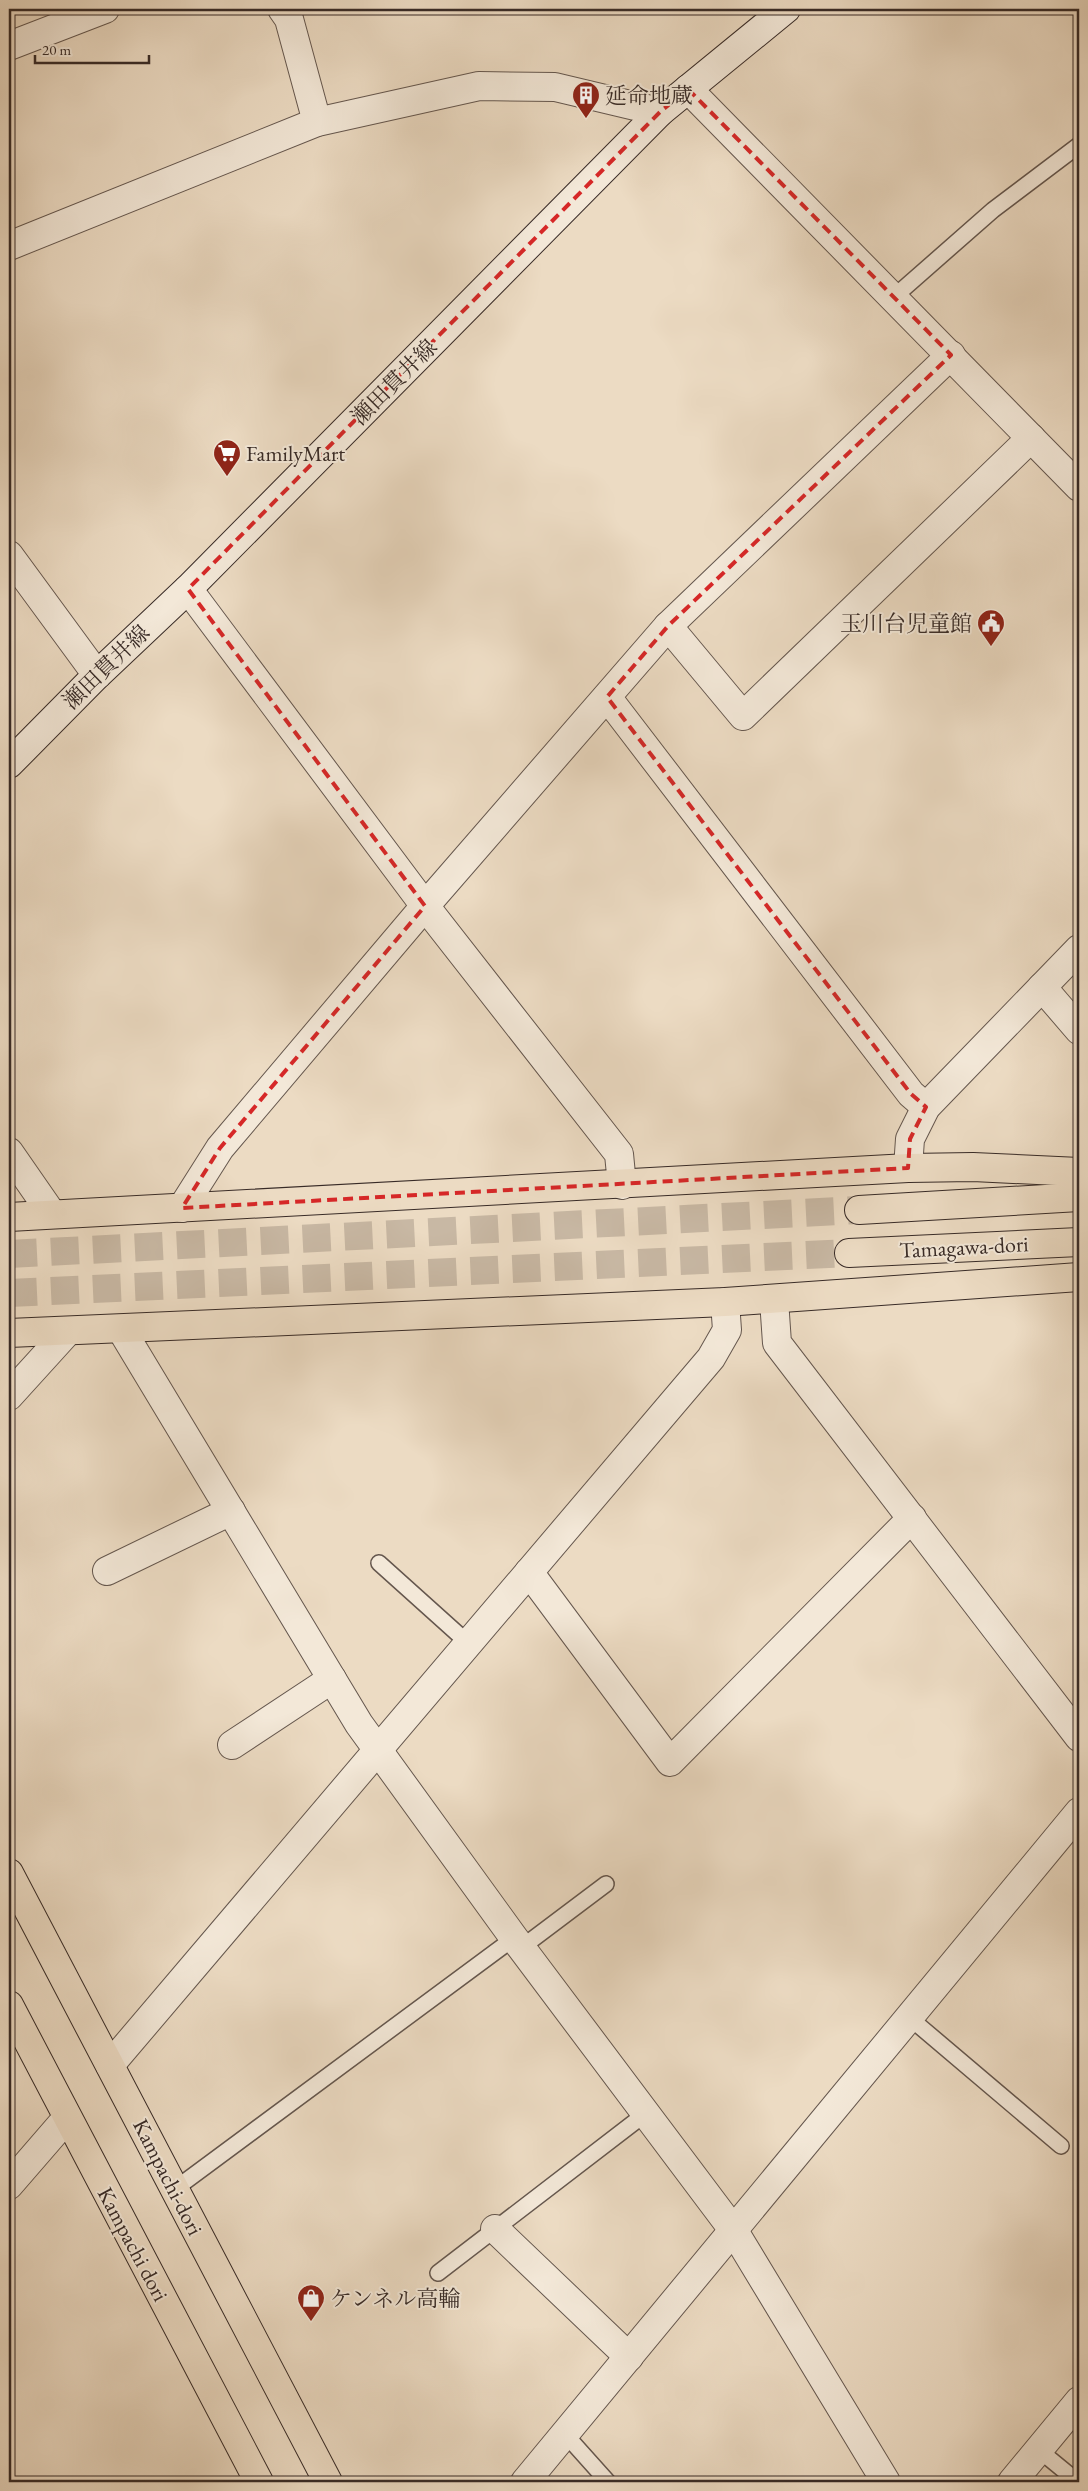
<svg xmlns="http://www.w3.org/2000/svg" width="1088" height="2491" font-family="'EB Garamond','Noto Serif JP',serif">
<rect width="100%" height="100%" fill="#ecdbc3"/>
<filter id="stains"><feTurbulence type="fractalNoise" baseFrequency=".004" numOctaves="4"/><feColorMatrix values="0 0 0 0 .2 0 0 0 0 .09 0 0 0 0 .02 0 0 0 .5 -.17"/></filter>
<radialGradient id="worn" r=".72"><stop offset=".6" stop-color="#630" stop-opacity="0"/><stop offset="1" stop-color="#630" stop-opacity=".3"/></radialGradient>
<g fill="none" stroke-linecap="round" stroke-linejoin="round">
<g stroke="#c8b8a4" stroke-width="28" stroke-dasharray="28 14" stroke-linecap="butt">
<path d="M 9,1254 L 859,1210"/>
<path d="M 9,1293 L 849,1253"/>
</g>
<g stroke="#65574e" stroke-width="18">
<g id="lane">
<path d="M 894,297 L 993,210 L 1079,145"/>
<path d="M 379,1563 L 468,1643"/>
<path d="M 521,1948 L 606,1884"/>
<path d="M 910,2018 L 1061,2146"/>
<path d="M 175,2189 L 514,1938"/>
<path d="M 438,2273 L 645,2114"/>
<path d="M 565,2434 L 608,2482"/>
<path d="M 1039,2450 L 1078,2482"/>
</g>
</g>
<g stroke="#65574e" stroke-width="30">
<g id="street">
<path d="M 282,9 L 289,19 L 317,122"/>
<path d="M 9,46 L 105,9"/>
<path d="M 688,89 L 1079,487"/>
<path d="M 9,246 L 317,122 L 479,86 L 555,87 L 660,112"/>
<path d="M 9,555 L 97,675"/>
<path d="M 188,589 L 425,906 L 619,1154 L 622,1185"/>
<path d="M 668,626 L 743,716 L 1031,438"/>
<path d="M 607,697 L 911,1094 L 926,1107"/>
<path d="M 1042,987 L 1079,1030"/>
<path d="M 9,1152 L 52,1214"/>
<path d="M 908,1168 L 910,1139 L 926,1107 L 1079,949"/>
<path d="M 182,1208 L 220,1148 L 425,906 L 668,626 L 951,355"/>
<path d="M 774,1300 L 777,1343 L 1079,1737"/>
<path d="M 121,1329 L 359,1724 L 514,1938 L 734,2231 L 886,2482"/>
<path d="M 9,1396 L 68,1331"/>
<path d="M 107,1571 L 231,1511"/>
<path d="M 529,1572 L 670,1762 L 912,1518"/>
<path d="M 232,1745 L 332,1679"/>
<path d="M 110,2065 L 711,1358 L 727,1330 L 725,1302"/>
<path d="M 9,2185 L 67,2118"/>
<path d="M 495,2229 L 629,2357"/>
<path d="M 525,2482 L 1079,1812"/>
<path d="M 1012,2482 L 1079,2401"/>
</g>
</g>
<g stroke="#382b27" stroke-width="30">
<path id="secondary" d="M 9,764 L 97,675 L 188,589 L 660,112 L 786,9"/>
</g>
<g stroke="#382b27" stroke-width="30">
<g id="highway">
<path d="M 859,1210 L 1079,1197"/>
<path d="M 9,1217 L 908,1168 L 973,1167 L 1079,1172"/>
<path d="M 849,1253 L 1079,1242"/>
<path d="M 9,1333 L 725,1302 L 1079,1277"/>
<path d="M 9,1873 L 328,2482"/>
<path d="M 9,2005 L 259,2482"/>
</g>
</g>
<use href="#lane" stroke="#f3e8d8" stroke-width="15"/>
<use href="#street" stroke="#f3e8d8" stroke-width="28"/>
<use href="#secondary" stroke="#f3e8d8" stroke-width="28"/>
<use href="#highway" stroke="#ecdbc3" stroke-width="28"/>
</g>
<path fill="none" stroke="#d62828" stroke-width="4" stroke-dasharray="10 6" stroke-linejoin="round" d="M 688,89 L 951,355 L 668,626 L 607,697 L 911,1094 L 926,1107 L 910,1139 L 908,1168 L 182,1208 L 220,1148 L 425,906 L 188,589 L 660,112 Z"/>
<defs>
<g id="building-pin" transform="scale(1.4375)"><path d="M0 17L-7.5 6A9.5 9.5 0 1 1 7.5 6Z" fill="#8f2418" stroke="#f3e8d8"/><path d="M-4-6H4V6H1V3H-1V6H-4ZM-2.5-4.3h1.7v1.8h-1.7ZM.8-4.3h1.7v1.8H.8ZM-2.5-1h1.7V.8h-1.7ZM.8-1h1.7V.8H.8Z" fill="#fff"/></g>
<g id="supermarket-pin" transform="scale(1.4375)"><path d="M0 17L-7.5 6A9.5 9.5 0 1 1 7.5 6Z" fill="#8f2418" stroke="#f3e8d8"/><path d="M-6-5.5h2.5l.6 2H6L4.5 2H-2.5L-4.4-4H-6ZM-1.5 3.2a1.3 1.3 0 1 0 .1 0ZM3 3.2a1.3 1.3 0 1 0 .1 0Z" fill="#fff"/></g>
<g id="civic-pin" transform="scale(1.4375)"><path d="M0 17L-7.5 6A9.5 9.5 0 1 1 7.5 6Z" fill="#8f2418" stroke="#f3e8d8"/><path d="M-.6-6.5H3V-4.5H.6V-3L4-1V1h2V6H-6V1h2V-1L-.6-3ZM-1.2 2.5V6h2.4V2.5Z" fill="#fff"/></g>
<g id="shop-pin" transform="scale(1.4375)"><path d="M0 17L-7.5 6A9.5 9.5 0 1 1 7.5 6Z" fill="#8f2418" stroke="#f3e8d8"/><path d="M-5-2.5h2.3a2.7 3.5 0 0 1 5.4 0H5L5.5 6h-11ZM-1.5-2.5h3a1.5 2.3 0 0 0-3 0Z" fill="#fff"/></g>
</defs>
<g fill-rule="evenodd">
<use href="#building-pin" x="586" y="95"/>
<use href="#supermarket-pin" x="227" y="453"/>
<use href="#civic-pin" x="991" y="623"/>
<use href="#shop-pin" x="311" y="2298"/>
</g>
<g text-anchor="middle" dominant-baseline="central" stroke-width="4" stroke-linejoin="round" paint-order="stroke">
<g font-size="22" fill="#382b27" stroke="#f3e8d8" text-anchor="start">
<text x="605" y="95">延命地蔵</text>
<text x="246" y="453">FamilyMart</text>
<text x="972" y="623" text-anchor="end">玉川台児童館</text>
<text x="330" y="2298">ケンネル高輪</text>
</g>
<g font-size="22" fill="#382b27" stroke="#f3e8d8">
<text transform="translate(394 382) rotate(-45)">瀬田貫井線</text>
<text transform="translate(106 667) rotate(-44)">瀬田貫井線</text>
<text transform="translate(964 1247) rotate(-3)">Tamagawa-dori</text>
<text transform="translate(168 2177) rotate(63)">Kampachi-dori</text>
<text transform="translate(133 2244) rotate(62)">Kampachi dori</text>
</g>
</g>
<rect width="1088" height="2491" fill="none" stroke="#ecdbc3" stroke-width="30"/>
<rect x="10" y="10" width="1068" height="2471" fill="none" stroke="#382b27" stroke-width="2.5"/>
<rect x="15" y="15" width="1058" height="2461" fill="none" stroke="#382b27"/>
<path d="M35 55v8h114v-8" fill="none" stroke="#382b27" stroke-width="2.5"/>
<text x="42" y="55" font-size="15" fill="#382b27" stroke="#f3e8d8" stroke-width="4" paint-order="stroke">20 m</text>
<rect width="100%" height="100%" filter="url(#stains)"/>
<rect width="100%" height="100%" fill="url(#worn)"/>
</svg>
